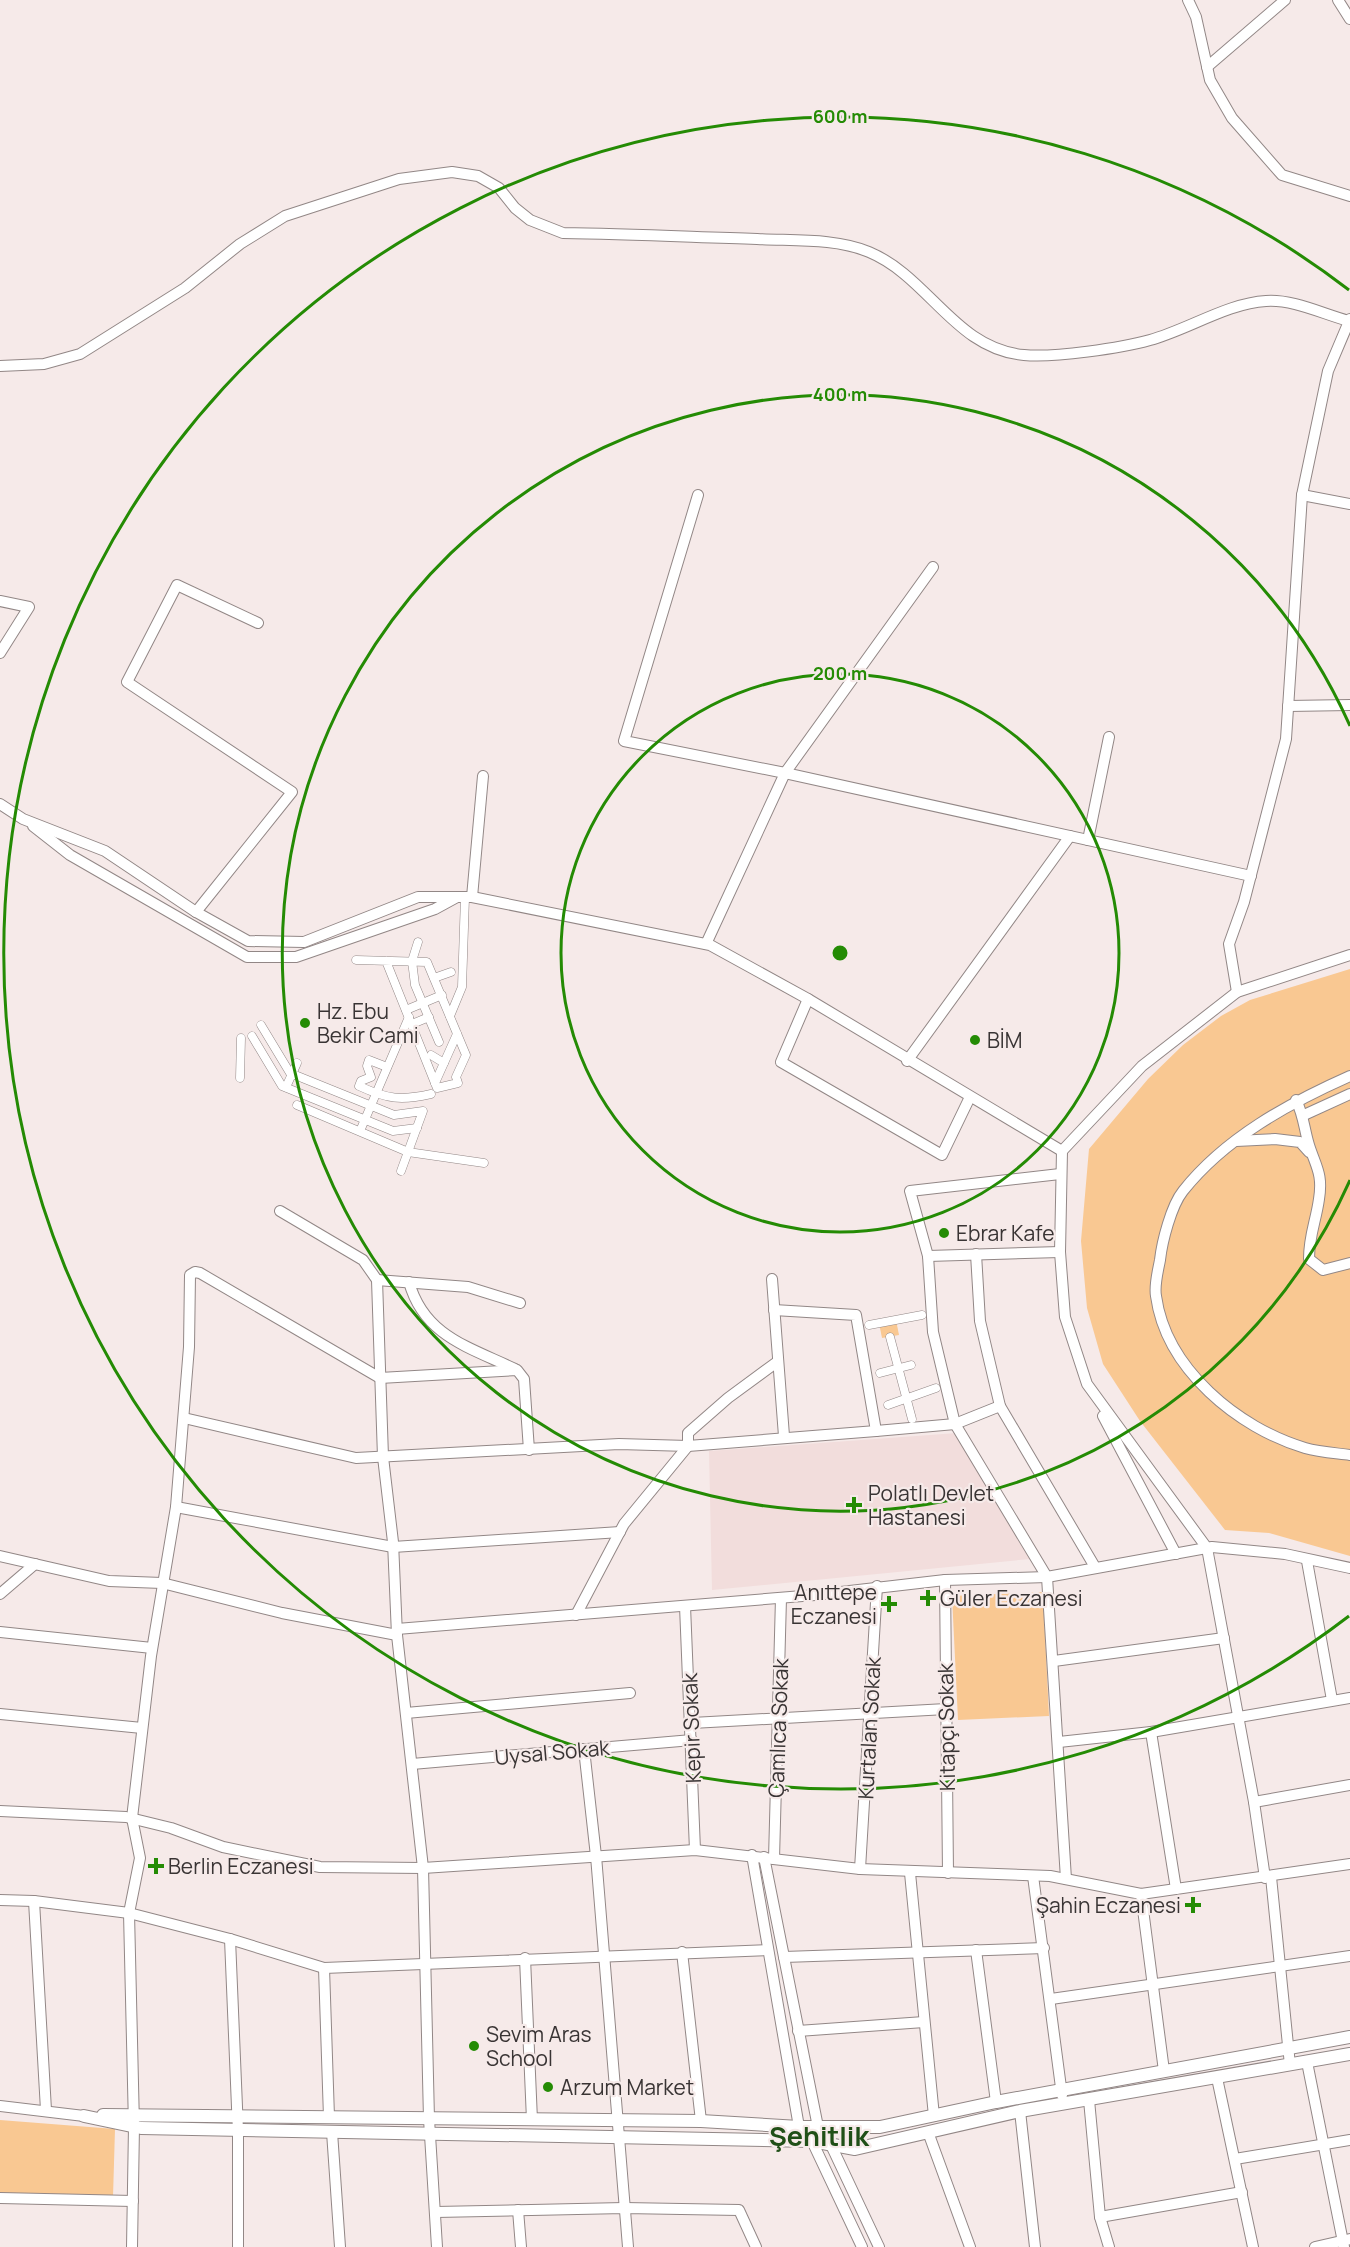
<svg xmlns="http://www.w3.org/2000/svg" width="1350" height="2247" font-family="Manrope,sans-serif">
<rect width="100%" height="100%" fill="#f6eae9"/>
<path fill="#f2dddc" d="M 957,1433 L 1030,1559 L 712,1590 L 709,1451 Z"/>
<g fill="#f9c892">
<path d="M 1350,969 L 1350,1556 L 1269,1533 L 1225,1530 L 1140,1421 L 1103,1364 L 1087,1308 L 1081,1241 L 1089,1149 L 1148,1079 L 1183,1045 L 1221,1016 L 1250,1000 Z"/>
<path d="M 896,1320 L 899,1335 L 882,1338 L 879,1323 Z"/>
<path d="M 1043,1592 L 1049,1716 L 958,1720 L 952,1596 Z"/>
<path d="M 0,2120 L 115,2129 L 113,2197 L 0,2196 Z"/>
</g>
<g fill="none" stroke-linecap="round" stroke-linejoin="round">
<g stroke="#928786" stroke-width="9">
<g id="pedestrian">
<path d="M 418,942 L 412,961 L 415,985 L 439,1042"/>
<path d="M 356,960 L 427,962 L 466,1055 L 456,1077 L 458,1083 L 437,1088 L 386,961"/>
<path d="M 434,978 L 451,972"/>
<path d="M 406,1010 L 442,995"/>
<path d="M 450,1016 L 462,987 L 465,897"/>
<path d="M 412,1024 L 429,1017"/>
<path d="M 261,1025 L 290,1073 L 394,1115 L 423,1111 L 401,1171"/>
<path d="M 252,1036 L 282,1086 L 393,1131 L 417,1128"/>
<path d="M 431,1055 L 444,1063"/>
<path d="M 387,1067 L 369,1060 L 367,1066 L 371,1077 L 361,1081 L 359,1086 C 387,1099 401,1101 431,1094"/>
<path d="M 240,1078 L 241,1038"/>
<path d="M 435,1083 L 457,1034"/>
<path d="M 286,1087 L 297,1063"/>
<path d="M 297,1105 L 408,1152 L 484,1163"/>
<path d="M 360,1131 L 409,1017"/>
<path d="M 869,1325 L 922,1315"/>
<path d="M 890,1337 L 912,1419"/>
<path d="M 880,1373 L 911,1365"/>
<path d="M 888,1405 L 936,1388"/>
</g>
</g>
<g stroke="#928786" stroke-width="12">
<g id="minor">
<path d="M 1188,0 L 1196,17 L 1210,80 L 1232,118 L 1282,175 L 1350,196"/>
<path d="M 1338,0 L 1350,19"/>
<path d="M 1207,67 L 1285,0"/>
<path d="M 0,366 L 44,364 L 80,354 L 185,288 L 240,244 L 285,216 L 399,179 L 452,172 L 478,176 L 499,188 L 515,208 L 530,220 L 563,233 C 628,234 692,237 757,239 C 793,241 836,238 869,252 C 929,277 955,349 1024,355 C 1053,358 1122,348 1150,340 C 1187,330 1228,303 1266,301 C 1293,299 1323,314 1349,321"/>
<path d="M 698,495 L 624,741 L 785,773 L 1251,876"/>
<path d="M 1302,495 L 1350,504"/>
<path d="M 0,601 L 29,607 L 0,653"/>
<path d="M 1288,706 L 1350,705"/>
<path d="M 0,804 L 23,819 L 105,851 L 196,912 L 248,941 L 304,942 L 418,897 L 472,897 L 710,945 L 808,999 L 1062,1151"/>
<path d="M 33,826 L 70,855 L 247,957 L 296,957 L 435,909 L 457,897"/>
<path d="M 1088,840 L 1109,737"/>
<path d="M 472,897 L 483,776"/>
<path d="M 196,912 L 292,792 L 127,682 L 177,585 L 258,623"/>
<path d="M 706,944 L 785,773 L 933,567"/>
<path d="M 1237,992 L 1229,944 L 1244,902 L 1286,739 L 1302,495 L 1328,371 L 1350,319"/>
<path d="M 808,999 L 781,1062 L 942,1155 L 970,1097"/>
<path d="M 907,1061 L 1070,836"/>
<path d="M 1350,1076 C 1289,1103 1225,1138 1183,1191 C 1171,1206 1162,1242 1160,1260 C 1158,1271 1154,1285 1156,1296 C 1166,1369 1238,1428 1305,1448 C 1319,1452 1335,1453 1350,1455"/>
<path d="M 1296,1100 C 1304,1116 1304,1129 1309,1145 C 1316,1167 1323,1174 1319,1199 C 1316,1221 1309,1235 1309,1259 L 1323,1270 L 1350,1263"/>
<path d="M 1304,1115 L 1350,1094"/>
<path d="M 1236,1141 L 1275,1139 L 1300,1142 L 1309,1152"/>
<path d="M 1060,1174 L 910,1191 L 928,1256 L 933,1332 L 955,1424 L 1047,1577 L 1066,1879"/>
<path d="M 280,1211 L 363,1260 L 377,1280 L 383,1457 L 393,1542 L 397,1635 L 423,1868 L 429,2119 L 437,2247"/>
<path d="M 976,1254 L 980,1321 L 1000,1406 L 1095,1567"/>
<path d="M 928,1256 L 1060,1252"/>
<path d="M 772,1279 L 784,1436"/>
<path d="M 377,1280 L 468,1287 L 520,1303"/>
<path d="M 409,1282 C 424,1336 469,1347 515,1369"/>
<path d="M 774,1310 L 856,1315 L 876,1431"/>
<path d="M 1103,1416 L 1176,1554"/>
<path d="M 184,1418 L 356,1458 L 619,1444 L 688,1446 L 876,1431 L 955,1424 L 1000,1406"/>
<path d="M 176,1507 L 393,1547 L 620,1532"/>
<path d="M 0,1556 L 109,1581 L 162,1583 L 282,1613 L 397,1635"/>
<path d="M 1307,1561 L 1332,1700"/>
<path d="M 945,1580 L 948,1873"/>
<path d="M 0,1594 L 35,1564"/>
<path d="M 685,1606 L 695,1850"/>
<path d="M 576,1615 L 624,1524 L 688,1446 L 688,1433 L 728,1398 L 777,1362"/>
<path d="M 397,1629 L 815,1595 L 945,1580 L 1047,1577 L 1212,1547 L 1285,1554 L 1350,1568"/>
<path d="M 0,1632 L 152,1648"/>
<path d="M 1054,1661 L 1224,1638"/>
<path d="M 406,1713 L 630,1693"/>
<path d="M 0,1714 L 142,1728"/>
<path d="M 692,1723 L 946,1709"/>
<path d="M 1151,1732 L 1176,1889"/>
<path d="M 1059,1742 L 1151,1732 L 1350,1698"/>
<path d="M 584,1749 L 596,1856 L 628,2247"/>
<path d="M 412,1764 L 692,1740"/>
<path d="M 1254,1802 L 1350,1785"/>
<path d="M 0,1811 L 126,1817 L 171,1828 L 223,1847 L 320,1867 L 423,1868 L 695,1850 L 860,1869 L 1050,1876 L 1141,1894 L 1350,1864"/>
<path d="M 752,1855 L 799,2127 L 812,2141 L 862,2247"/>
<path d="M 764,1857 L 818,2127 L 831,2145 L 879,2247"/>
<path d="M 774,1859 L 781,1598"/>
<path d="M 860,1869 L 877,1586"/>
<path d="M 910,1873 L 934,2116"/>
<path d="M 1033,1876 L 1062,2095"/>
<path d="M 1271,1877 L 1290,2065"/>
<path d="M 1265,1878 L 1254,1802 L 1207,1548 L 1087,1384 L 1065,1317 L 1060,1252 L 1062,1151 L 1142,1066 L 1237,992 L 1350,955"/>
<path d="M 1141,1894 L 1164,2071"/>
<path d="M 0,1900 L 34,1901 L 129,1913 L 230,1939 L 324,1968 L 768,1950"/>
<path d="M 34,1901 L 46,2110"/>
<path d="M 230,1939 L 238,2131 L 238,2247"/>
<path d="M 976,1950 L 996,2102"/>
<path d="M 682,1952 L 701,2121"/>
<path d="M 784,1957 L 1044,1948"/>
<path d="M 525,1958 L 532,2120"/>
<path d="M 324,1968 L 329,2117"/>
<path d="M 1051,1999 L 1350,1956"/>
<path d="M 798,2031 L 924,2022"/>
<path d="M 1307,2062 L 1344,2247"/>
<path d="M 1217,2078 L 1253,2247"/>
<path d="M 1089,2100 L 1100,2217 L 1109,2247"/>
<path d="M 0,2106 L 84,2116"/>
<path d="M 1020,2111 L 1035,2247"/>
<path d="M 332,2132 L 340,2247"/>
<path d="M 928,2132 L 970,2247"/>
<path d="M 1235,2159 L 1350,2140"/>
<path d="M 0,2198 L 133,2201"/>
<path d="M 518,2210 L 521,2247"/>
<path d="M 436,2212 L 624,2208 L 739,2210 L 756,2247"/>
<path d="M 1100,2217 L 1242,2192"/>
<path d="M 132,2247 L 134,2126 L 129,1913 L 140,1858 L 132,1818 L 151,1656 L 176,1507 L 189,1347 L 190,1275 L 195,1272 L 200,1273 L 380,1378 L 517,1370 L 524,1379 L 529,1450"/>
<path d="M 1315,2247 L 1350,2239"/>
</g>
</g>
<g stroke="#928786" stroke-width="14">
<g id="tertiary">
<path d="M 103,2115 L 701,2121 L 799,2127 L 880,2127 L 996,2102 L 1350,2037"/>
<path d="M 84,2116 L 141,2128 L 812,2141 L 855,2149 L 1020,2111 L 1350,2054"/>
</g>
</g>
<use href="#pedestrian" stroke="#fff" stroke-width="8"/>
<use href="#minor" stroke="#fff" stroke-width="10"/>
<use href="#tertiary" stroke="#fff" stroke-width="12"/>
</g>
<g fill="none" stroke="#248b04" stroke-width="3">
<circle cx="840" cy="953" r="279"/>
<path d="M1350 1180A558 558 0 1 1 1350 726"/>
<path d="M1349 1616A836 836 0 1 1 1349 290"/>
</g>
<g fill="#248b04" stroke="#f6eae9" stroke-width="2">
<circle cx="305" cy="1023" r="6"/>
<circle cx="975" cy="1040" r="6"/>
<circle cx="944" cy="1233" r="6"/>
<path d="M851 1496h6v6h6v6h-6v6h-6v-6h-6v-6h6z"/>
<path d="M925 1589h6v6h6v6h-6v6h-6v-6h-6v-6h6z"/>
<path d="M886 1595h6v6h6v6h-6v6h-6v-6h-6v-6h6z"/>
<path d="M153 1857h6v6h6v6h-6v6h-6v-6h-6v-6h6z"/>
<path d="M1190 1896h6v6h6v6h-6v6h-6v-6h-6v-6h6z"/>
<circle cx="474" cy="2046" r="6"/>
<circle cx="548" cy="2087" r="6"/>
</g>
<g text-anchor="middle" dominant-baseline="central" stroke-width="4.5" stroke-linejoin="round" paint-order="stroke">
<g font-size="21" fill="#393434" stroke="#f6eae9" text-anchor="start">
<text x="317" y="1011">Hz. Ebu<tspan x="317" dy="24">Bekir Cami</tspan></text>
<text x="987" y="1040">BİM</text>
<text x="956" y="1233">Ebrar Kafe</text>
<text x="868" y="1493">Polatlı Devlet<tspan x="868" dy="24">Hastanesi</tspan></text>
<text x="877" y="1592" text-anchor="end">Anıttepe<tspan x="877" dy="24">Eczanesi</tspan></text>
<text x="940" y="1598">Güler Eczanesi</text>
<text x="168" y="1866">Berlin Eczanesi</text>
<text x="1181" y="1905" text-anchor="end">Şahin Eczanesi</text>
<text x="486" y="2034">Sevim Aras<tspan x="486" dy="24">School</tspan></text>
<text x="560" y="2087">Arzum Market</text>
</g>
<g font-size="21" fill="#393434" stroke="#f6eae9">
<text transform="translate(946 1727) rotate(-91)">Kitapçı Sokak</text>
<text transform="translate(691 1728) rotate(-92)">Kepir Sokak</text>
<text transform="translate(778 1728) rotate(-88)">Çamlıca Sokak</text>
<text transform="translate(869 1728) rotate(-87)">Kurtalan Sokak</text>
<text transform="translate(552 1752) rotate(-5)">Uysal Sokak</text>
</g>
<g font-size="27" font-weight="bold" fill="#204f17" stroke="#f6eae9">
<text x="819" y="2135">Şehitlik</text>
</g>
</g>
<circle cx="840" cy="953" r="9" fill="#248b04" stroke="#f6eae9" stroke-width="3"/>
<g font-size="18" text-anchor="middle" font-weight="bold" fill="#248b04" stroke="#f6eae9" stroke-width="4.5" stroke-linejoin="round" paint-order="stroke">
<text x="840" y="123">600 m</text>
<text x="840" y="401">400 m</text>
<text x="840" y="680">200 m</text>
</g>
</svg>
